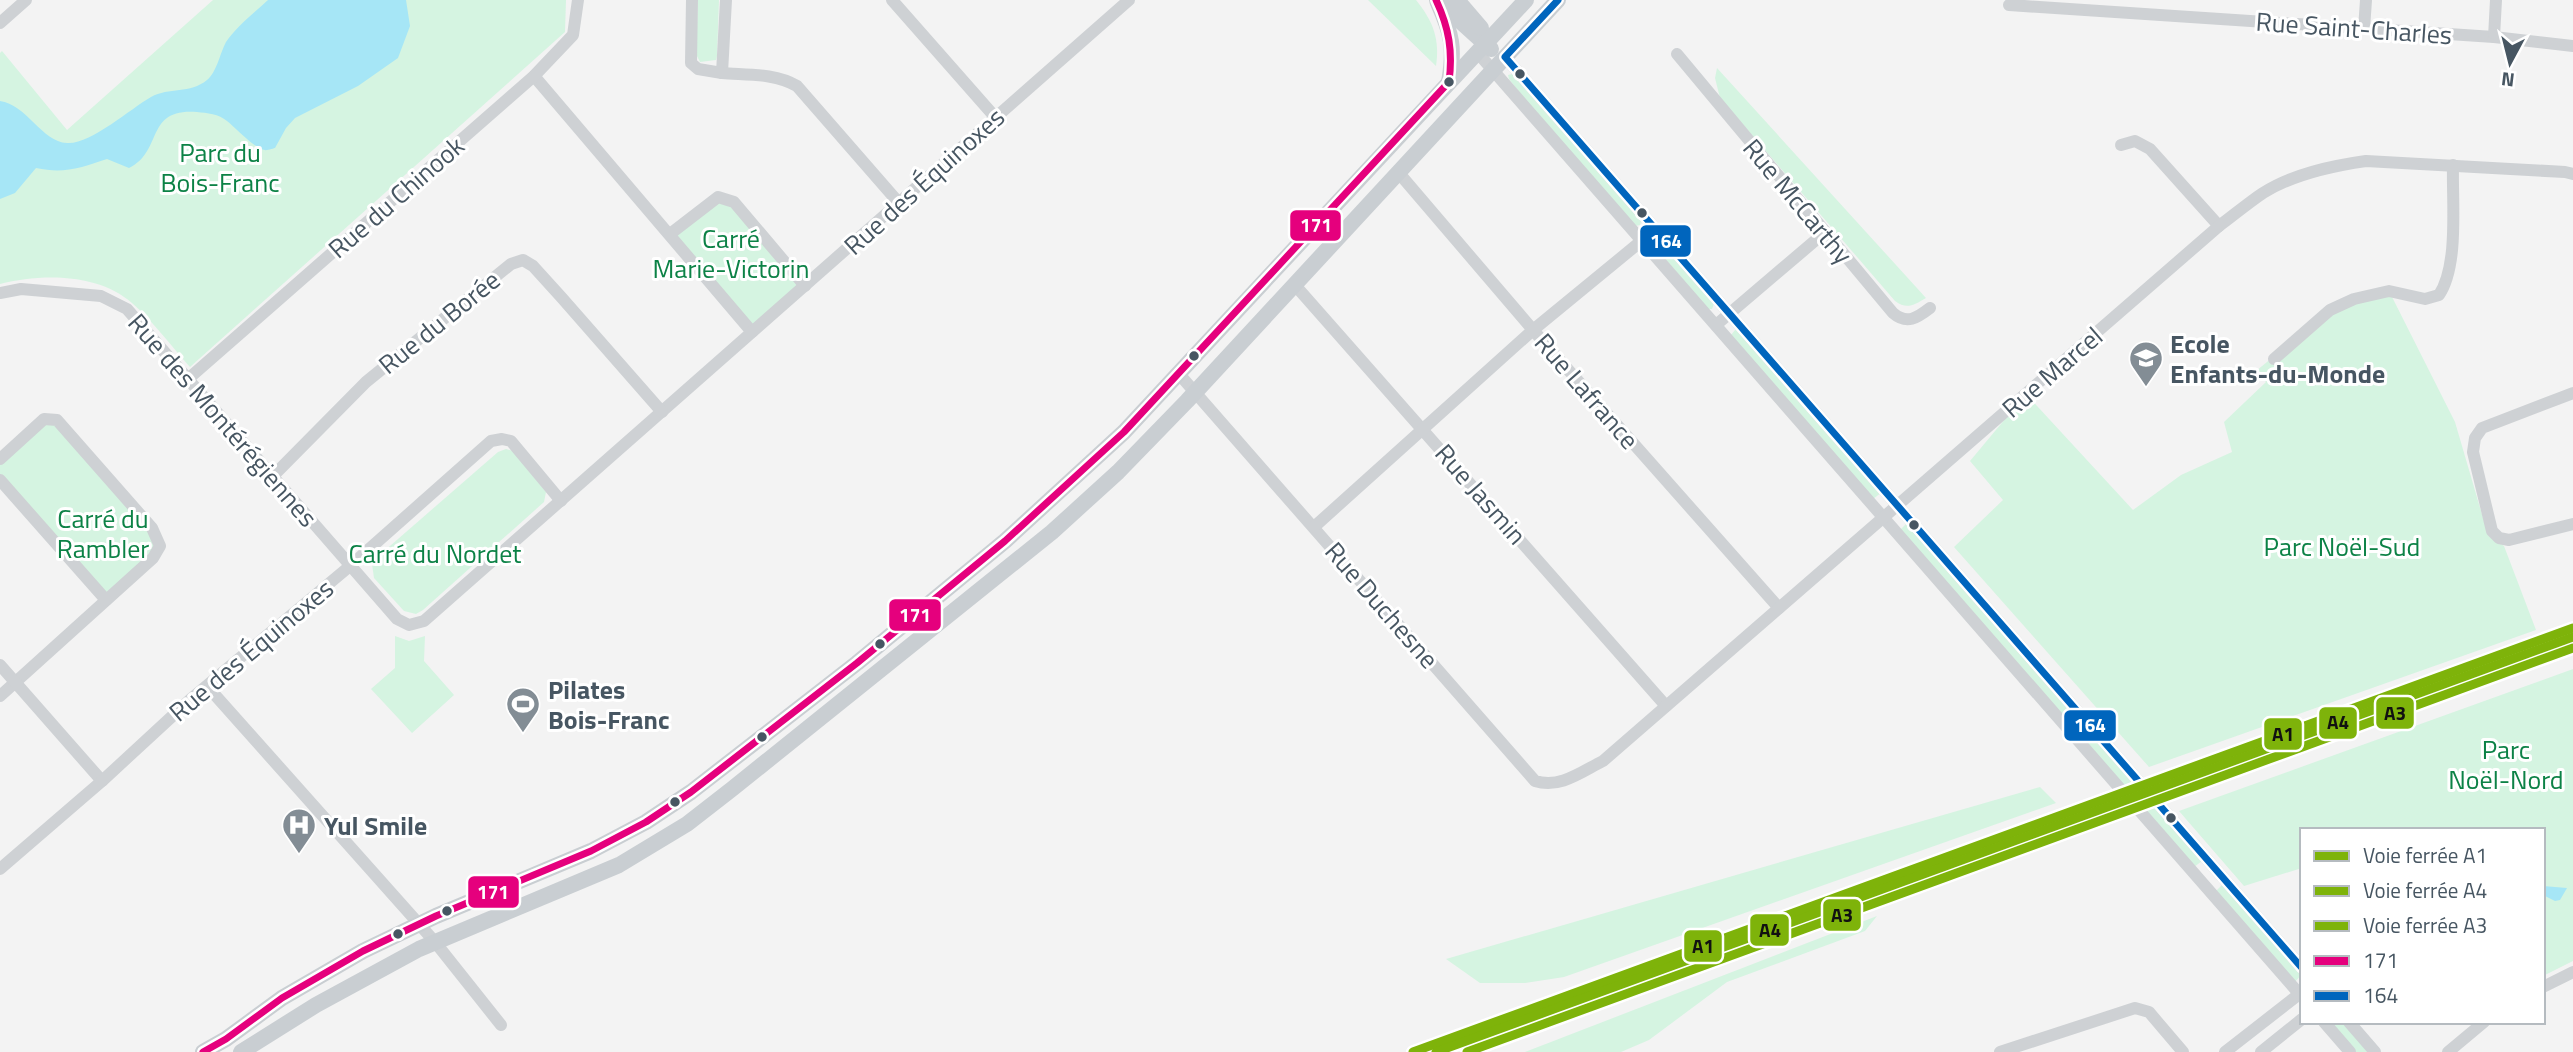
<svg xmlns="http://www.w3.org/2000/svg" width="2573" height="1052" font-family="'Titillium Web',sans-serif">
<rect width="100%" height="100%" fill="#f3f3f3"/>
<g fill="#d5f4e1">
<path d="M 213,0 L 566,0 L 565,32 L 190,367 C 173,348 147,314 127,299 C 93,273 39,274 0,284 L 0,53 L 2,51 L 67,130 Z"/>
<path d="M 698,0 L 719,0 L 717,56 L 716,60 L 700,62 L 696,54 Z"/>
<path d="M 1368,0 L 1416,0 C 1433,21 1440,39 1436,66 Z"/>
<path d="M 1717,68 L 1926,298 C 1914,305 1907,310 1895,301 L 1720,98 L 1715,78 Z"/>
<path d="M 1512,74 L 1641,221 L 1640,225 L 1635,226 L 1530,106 L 1509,79 L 1508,75 Z"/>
<path d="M 718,197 L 734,202 L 805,286 L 752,332 L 670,234 Z"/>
<path d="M 1660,243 L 1714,304 L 1712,309 L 1708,309 L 1656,248 Z"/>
<path d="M 2389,291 L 2455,422 L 2488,535 L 2504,546 L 2536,630 L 2149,767 L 1954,547 L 2003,500 L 1970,461 L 2026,394 L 2133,510 L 2181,475 L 2232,452 L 2224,422 L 2266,382 L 2256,371 L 2327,313 Z"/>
<path d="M 1735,330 L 1738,330 L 1881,493 L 1873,499 L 1731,335 Z"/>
<path d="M 44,419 L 57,420 L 160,546 L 106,600 L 0,480 L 0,459 Z"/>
<path d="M 506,449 L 513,451 L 546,492 L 544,502 L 423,610 L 416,614 L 404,611 L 374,578 L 372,564 L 375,559 L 498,452 Z"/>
<path d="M 1907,523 L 2135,783 L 2124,787 L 1900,530 Z"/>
<path d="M 395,636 L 409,641 L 425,636 L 424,661 L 454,695 L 412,733 L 371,689 L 395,668 Z"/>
<path d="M 2573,669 L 2573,961 L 2543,976 L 2543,830 L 2302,830 L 2302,868 L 2244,886 L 2179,811 Z"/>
<path d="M 2040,787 L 2056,803 L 1564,977 L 1525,983 L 1480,983 L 1446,959 Z"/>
<path d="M 2150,801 L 2202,861 L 2194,867 L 2140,804 Z"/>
<path d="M 2223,884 L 2302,974 L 2295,982 L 2216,891 Z"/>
<path d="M 1877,916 L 1865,931 L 1727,982 L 1649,1040 L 1621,1052 L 1525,1052 Z"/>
<path d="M 2330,1022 L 2344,1022 L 2370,1052 L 2356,1052 Z"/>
</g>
<g fill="#a6e6f6">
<path d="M 268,0 L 406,0 L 410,26 L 398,58 L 358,86 L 295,118 L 286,128 L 275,148 C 275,148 266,151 265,150 C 255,149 236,128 227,121 C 219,114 207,113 197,112 C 144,108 164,151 129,168 L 107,159 C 80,168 64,174 36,168 L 15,193 L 0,199 L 0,101 C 26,104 42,142 67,143 C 90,145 130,109 151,97 C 169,87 190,94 207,80 C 217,72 220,53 226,42 C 236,27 254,13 268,0 Z"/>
<path d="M 2543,886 L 2567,888 L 2560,900 L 2555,901 L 2543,895 Z"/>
</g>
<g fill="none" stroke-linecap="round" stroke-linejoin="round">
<g stroke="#ced1d4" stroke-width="12">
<path d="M 692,0 L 691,63 L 698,69 L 722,73 L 726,0"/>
<path d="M 892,0 L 995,117"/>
<path d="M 2009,5 L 2494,37 L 2573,46"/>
<path d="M 0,23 L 26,0"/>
<path d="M 2364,29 L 2366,0"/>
<path d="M 2494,37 L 2496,0"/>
<path d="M 1477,52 L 2302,997"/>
<path d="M 1677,54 L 1893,313 C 1907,325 1917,318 1930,308"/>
<path d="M 1505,57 L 2302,968"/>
<path d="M 722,73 C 747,75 775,73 797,86 L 899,203"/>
<path d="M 534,76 L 752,332"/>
<path d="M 2121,145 L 2135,141 L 2150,149 L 2219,226"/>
<path d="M 1398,172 L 1533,330 L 1779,608"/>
<path d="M 670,234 L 718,197 L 734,202 L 805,286"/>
<path d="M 1294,284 L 1666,706"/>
<path d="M 0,293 L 21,289 L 101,296 L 127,309 L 397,619 L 409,625 L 424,621 L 1129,0"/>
<path d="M 1716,325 L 1824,233"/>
<path d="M 2274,359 L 2330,310 L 2354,299 L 2389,291 L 2425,299 L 2439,295 C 2459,265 2452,203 2453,165"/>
<path d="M 1179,374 L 1535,781 C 1560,789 1581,772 1603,761 L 2219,226 C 2234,215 2248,203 2263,193 C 2293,174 2331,166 2366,161 L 2565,172 L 2573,174"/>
<path d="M 188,379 L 534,76 L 573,35 L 578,0"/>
<path d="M 2573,393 L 2482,428 L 2475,438 L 2473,452 L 2492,531 L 2499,538 L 2509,540 L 2573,524"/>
<path d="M 0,459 L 44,419 L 57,420 L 152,528 L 160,546 L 153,558 L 0,696"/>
<path d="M 273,476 L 366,382 L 511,264 L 523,260 L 533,266 L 562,298 L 662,412"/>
<path d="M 0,480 L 106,600"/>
<path d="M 1314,527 L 1533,330 L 1656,229"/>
<path d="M 0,665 L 102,781"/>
<path d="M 207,686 L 435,942 L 501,1025"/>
<path d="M 0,869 L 102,781 L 192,698 L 350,566 L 491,441 L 502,439 L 511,441 L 561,501"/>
<path d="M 2543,987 L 2573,972"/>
<path d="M 2324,1022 L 2350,1052"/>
<path d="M 2349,1022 L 2375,1052"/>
<path d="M 2000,1052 L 2135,1008 L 2149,1012 L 2183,1052"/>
<path d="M 2225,1052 L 2302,992"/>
<path d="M 2261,1052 L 2302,1019"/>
<path d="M 2448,1052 L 2484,1022"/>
</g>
<g stroke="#c9ced2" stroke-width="16">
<path d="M 1437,0 L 1491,49"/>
<path d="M 1457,0 L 1481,28"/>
<path d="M 1438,3 C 1452,34 1455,48 1449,82"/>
<path d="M 203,1052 L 226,1039 L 282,998 L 363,951 L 436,916 L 591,851 L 646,822 L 691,792 L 857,663 L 1005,541 L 1124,432 L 1526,0"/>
<path d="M 241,1052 L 316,1005 L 419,949 L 619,865 L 687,824 L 732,789 L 1052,532 L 1118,472 L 1187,401 L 1558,0"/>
</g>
<g stroke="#fff" stroke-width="12">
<path id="bus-1" d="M 203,1052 L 226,1039 L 282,998 L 363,951 L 436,916 L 591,851 L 646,822 L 691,792 L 857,663 L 1005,541 L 1124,432 L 1449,82 C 1453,51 1449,28 1436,0"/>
</g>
<g stroke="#fff" stroke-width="12">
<path id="bus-2" d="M 1558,0 L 1505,57 L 2302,968"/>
</g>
<use href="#bus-1" stroke="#e5007d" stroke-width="7"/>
<use href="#bus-2" stroke="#0065bd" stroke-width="7"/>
<g stroke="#fff" stroke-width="14">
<path id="rail-1" d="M 1413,1052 L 2573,628"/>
</g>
<g stroke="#fff" stroke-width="14">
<path id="rail-2" d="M 1436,1052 L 2573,637"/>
</g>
<g stroke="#fff" stroke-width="14">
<path id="rail-3" d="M 1467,1052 L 2573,648"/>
</g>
<use href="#rail-1" stroke="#7eb30a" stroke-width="9"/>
<use href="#rail-2" stroke="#7eb30a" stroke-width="9"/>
<use href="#rail-3" stroke="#7eb30a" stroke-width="9"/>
</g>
<defs>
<g id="school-pin" transform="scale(1.75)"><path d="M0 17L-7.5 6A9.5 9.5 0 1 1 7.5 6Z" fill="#838d95" stroke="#fff"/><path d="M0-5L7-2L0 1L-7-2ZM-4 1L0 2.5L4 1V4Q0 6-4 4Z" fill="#fff"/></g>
<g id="stadium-pin" transform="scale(1.75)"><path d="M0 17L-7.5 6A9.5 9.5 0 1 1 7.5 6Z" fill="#838d95" stroke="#fff"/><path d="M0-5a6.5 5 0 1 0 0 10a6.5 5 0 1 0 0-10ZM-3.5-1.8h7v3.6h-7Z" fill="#fff"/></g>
<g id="hospital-pin" transform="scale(1.75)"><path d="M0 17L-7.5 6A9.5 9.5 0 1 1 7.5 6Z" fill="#838d95" stroke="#fff"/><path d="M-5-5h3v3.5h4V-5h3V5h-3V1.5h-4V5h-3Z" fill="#fff"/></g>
</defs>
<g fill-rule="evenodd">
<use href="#school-pin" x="2146" y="358"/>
<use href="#stadium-pin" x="523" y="704"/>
<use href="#hospital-pin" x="299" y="825"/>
</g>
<g fill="#475662" stroke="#fff" stroke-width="2.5">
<circle cx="1520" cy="74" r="6"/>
<circle cx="1449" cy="82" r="6"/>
<circle cx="1642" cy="213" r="6"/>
<circle cx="1194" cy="356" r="6"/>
<circle cx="1914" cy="525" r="6"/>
<circle cx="880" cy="644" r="6"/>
<circle cx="762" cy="737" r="6"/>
<circle cx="675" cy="802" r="6"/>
<circle cx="2171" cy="818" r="6"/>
<circle cx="447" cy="911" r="6"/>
<circle cx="398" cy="934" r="6"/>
</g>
<g text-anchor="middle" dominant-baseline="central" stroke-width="6" stroke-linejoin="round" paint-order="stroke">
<g font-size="26" fill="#475662" stroke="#fff">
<text transform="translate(2354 28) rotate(4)">Rue Saint-Charles</text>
<text transform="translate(924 181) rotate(-42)">Rue des Équinoxes</text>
<text transform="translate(396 197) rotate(-41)">Rue du Chinook</text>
<text transform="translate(1798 201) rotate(50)">Rue McCarthy</text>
<text transform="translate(439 322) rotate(-39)">Rue du Borée</text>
<text transform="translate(2052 372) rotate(-41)">Rue Marcel</text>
<text transform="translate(1587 391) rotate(49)">Rue Lafrance</text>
<text transform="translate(223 420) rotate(49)">Rue des Montérégiennes</text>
<text transform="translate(1481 494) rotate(49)">Rue Jasmin</text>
<text transform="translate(1382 605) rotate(49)">Rue Duchesne</text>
<text transform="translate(251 650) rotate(-40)">Rue des Équinoxes</text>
</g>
<g font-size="26" fill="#0c8246" stroke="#fff">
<text x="220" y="152">Parc du<tspan x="220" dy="30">Bois-Franc</tspan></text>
<text x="731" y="238">Carré<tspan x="731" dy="30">Marie-Victorin</tspan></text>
<text x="103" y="518">Carré du<tspan x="103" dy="30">Rambler</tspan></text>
<text x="2342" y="546">Parc Noël-Sud</text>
<text x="435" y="553">Carré du Nordet</text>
<text x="2506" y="749">Parc<tspan x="2506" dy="30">Noël-Nord</tspan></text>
</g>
<g font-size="26" font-weight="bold" fill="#475662" stroke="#fff" text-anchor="start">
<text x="2170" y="343">Ecole<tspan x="2170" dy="30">Enfants-du-Monde</tspan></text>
<text x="548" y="689">Pilates<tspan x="548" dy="30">Bois-Franc</tspan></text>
<text x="324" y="825">Yul Smile</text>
</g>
</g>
<g stroke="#fff" stroke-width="2.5">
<rect x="1289" y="209" width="53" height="33" rx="7" fill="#e5007d"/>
<rect x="1639" y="224" width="53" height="34" rx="7" fill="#0065bd"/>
<rect x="888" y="598" width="54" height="34" rx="7" fill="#e5007d"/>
<rect x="2375" y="696" width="40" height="34" rx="7" fill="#7eb30a"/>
<rect x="2318" y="706" width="40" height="34" rx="7" fill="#7eb30a"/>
<rect x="2063" y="709" width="54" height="33" rx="7" fill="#0065bd"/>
<rect x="2263" y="717" width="40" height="34" rx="7" fill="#7eb30a"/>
<rect x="467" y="875" width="53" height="34" rx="7" fill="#e5007d"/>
<rect x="1822" y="898" width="40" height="34" rx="7" fill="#7eb30a"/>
<rect x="1749" y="913" width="41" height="34" rx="7" fill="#7eb30a"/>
<rect x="1683" y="929" width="40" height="34" rx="7" fill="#7eb30a"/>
</g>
<g font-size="19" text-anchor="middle" font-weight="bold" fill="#fff">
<text x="1316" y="232">171</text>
<text x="1666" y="248">164</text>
<text x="915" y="622">171</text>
<text x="2090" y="732">164</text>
<text x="493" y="899">171</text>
</g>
<g font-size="19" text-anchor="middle" font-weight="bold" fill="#111">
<text x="2395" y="720">A3</text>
<text x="2338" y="729">A4</text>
<text x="2283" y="741">A1</text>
<text x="1842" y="922">A3</text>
<text x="1770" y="937">A4</text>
<text x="1703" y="953">A1</text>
</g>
<rect x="2300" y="828" width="245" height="196" fill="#ffffff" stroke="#b5bbc0" stroke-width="2"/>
<rect x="2314" y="851" width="35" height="10" fill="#7eb30a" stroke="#b5bbc0" stroke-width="2"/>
<text x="2363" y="863" font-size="21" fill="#475662">Voie ferrée A1</text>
<rect x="2314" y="886" width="35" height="10" fill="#7eb30a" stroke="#b5bbc0" stroke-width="2"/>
<text x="2363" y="898" font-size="21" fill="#475662">Voie ferrée A4</text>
<rect x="2314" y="921" width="35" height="10" fill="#7eb30a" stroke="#b5bbc0" stroke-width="2"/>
<text x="2363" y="933" font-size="21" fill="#475662">Voie ferrée A3</text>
<rect x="2314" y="956" width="35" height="10" fill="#e5007d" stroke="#b5bbc0" stroke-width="2"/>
<text x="2363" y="968" font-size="21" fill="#475662">171</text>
<rect x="2314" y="991" width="35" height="10" fill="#0065bd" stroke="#b5bbc0" stroke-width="2"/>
<text x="2363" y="1003" font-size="21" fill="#475662">164</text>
<g transform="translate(2510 63) rotate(187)" stroke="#ffffff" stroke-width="5" paint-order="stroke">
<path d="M0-5L12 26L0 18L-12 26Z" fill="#475662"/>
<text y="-10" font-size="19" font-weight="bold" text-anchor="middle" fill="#475662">N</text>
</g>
</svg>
